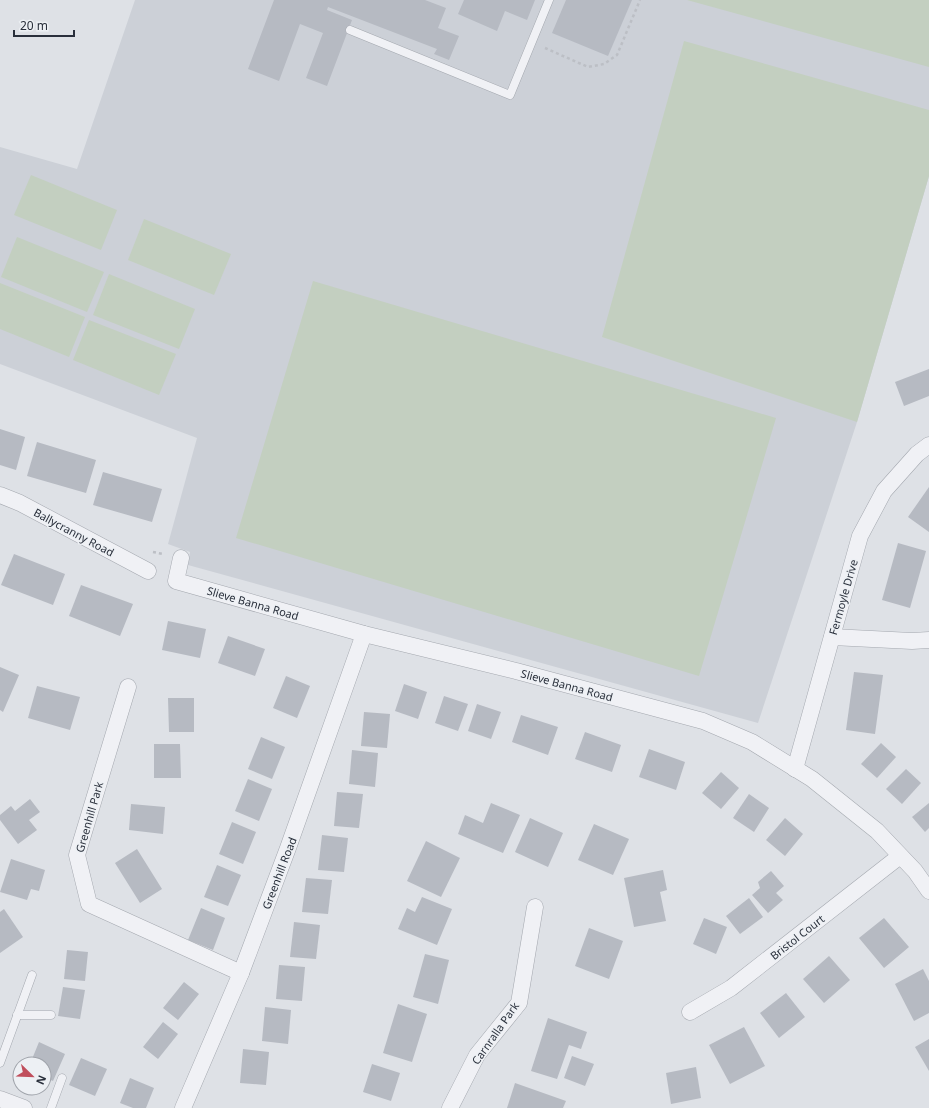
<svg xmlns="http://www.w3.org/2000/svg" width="929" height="1108" font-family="'Noto Sans',sans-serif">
<rect width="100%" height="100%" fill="#dee1e6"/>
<path fill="#ccd0d7" d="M 135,0 L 929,0 L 929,176 L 857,422 L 758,723 L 188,565 L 190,552 L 168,544 L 197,438 L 0,364 L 0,147 L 77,169 Z"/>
<g fill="#c3cfc0">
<path d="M 687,0 L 929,0 L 929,67 Z"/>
<path d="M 684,41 L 929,110 L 929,176 L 857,422 L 602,337 Z"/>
<path d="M 31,175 L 117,210 L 101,250 L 14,215 Z"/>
<path d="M 144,219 L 231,254 L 214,295 L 128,260 Z"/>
<path d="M 17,237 L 104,272 L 87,312 L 1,277 Z"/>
<path d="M 109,274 L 195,309 L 179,349 L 93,315 Z"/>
<path d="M 313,281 L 776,418 L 699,676 L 236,538 Z"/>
<path d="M 0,283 L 85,317 L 69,357 L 0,329 Z"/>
<path d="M 89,320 L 176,354 L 159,395 L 73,360 Z"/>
</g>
<g fill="#b6bac2">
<path d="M 274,0 L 425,0 L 446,8 L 438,28 L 459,36 L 449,60 L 434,54 L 437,49 L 328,7 L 327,10 L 352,20 L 327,86 L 306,78 L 323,33 L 300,24 L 279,81 L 248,69 Z"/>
<path d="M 464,0 L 535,0 L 527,20 L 505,11 L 497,31 L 458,14 Z"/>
<path d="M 566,0 L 632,0 L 608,56 L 552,33 Z"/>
<path d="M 929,369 L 929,396 L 904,406 L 895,382 Z"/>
<path d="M 0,429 L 25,437 L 16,470 L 0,465 Z"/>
<path d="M 37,442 L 96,460 L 86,493 L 27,476 Z"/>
<path d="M 103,472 L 162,489 L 152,522 L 93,505 Z"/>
<path d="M 929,487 L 929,532 L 908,517 Z"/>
<path d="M 898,543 L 926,551 L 910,608 L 882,600 Z"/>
<path d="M 14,554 L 65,574 L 53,605 L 1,585 Z"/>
<path d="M 81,585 L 133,604 L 120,636 L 69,616 Z"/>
<path d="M 168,621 L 206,629 L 200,658 L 162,650 Z"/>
<path d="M 228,636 L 265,649 L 255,676 L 218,663 Z"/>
<path d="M 0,667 L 19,675 L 3,712 L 0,710 Z"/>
<path d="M 854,672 L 883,675 L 875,734 L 846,730 Z"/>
<path d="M 286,676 L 310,686 L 297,718 L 273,708 Z"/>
<path d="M 404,684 L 427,692 L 418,719 L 395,711 Z"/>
<path d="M 37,686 L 80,697 L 70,730 L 28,718 Z"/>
<path d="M 444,696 L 468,704 L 458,731 L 435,723 Z"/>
<path d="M 168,698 L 194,698 L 194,732 L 169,732 Z"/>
<path d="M 477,704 L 501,712 L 491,739 L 468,731 Z"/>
<path d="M 364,712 L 390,714 L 387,748 L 361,746 Z"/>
<path d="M 521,715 L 558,727 L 548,755 L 512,742 Z"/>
<path d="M 585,732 L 621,745 L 612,772 L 575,759 Z"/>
<path d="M 261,737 L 285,747 L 272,779 L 248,769 Z"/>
<path d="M 881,743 L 896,757 L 877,778 L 861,764 Z"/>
<path d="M 154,744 L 180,744 L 181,778 L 154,778 Z"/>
<path d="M 649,749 L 685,762 L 676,790 L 639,777 Z"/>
<path d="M 352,750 L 378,753 L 375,787 L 349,784 Z"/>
<path d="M 906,769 L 921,783 L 902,804 L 886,789 Z"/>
<path d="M 721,772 L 739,788 L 721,809 L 702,793 Z"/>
<path d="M 248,779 L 272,789 L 259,821 L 235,811 Z"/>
<path d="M 337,792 L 363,794 L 359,828 L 334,826 Z"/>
<path d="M 749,794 L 769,808 L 754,832 L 733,818 Z"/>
<path d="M 30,799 L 40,812 L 29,820 L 37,830 L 18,844 L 0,820 L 0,815 L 11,806 L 15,811 Z"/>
<path d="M 491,803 L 520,815 L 503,853 L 458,834 L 465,815 L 483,823 Z"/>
<path d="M 929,803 L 929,828 L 925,832 L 912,817 Z"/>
<path d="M 131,804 L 165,807 L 163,834 L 129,830 Z"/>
<path d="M 530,818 L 563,833 L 548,867 L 515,852 Z"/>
<path d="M 785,818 L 803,834 L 785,856 L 766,840 Z"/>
<path d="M 232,822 L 256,832 L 243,864 L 219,854 Z"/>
<path d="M 594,824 L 629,839 L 613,875 L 578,860 Z"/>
<path d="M 322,835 L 348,838 L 344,872 L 318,870 Z"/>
<path d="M 426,841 L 460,858 L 441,897 L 407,881 Z"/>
<path d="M 137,849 L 162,889 L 140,903 L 115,863 Z"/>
<path d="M 11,859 L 45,870 L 39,891 L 31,889 L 27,900 L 0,892 Z"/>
<path d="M 217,865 L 241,875 L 228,906 L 204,897 Z"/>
<path d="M 663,870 L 667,890 L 660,892 L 666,921 L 634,927 L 624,878 Z"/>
<path d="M 771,871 L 784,886 L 776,893 L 783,900 L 768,913 L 752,895 L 760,888 L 758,882 Z"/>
<path d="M 306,878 L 332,880 L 328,914 L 302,912 Z"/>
<path d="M 422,897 L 452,909 L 437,945 L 398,929 L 407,908 L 415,912 Z"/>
<path d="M 749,898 L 763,917 L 740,934 L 726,916 Z"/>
<path d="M 201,908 L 225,918 L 213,950 L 188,940 Z"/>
<path d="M 4,909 L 23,937 L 0,953 L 0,912 Z"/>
<path d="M 704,918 L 727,927 L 716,954 L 693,944 Z"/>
<path d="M 884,918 L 909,947 L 884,968 L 859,938 Z"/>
<path d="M 294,922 L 320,925 L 316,959 L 290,957 Z"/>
<path d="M 589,928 L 623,941 L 609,979 L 575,966 Z"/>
<path d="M 67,950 L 88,952 L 85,981 L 64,979 Z"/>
<path d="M 425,954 L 449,960 L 438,1004 L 413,997 Z"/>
<path d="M 829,956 L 850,980 L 824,1003 L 803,979 Z"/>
<path d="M 279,965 L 305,967 L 302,1001 L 276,999 Z"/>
<path d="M 923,969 L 929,981 L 929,1013 L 914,1021 L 895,984 Z"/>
<path d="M 184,982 L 199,994 L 178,1020 L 163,1008 Z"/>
<path d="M 63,987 L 85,990 L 80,1019 L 58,1016 Z"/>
<path d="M 786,993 L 805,1017 L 779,1038 L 760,1013 Z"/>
<path d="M 398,1004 L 427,1014 L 412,1062 L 383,1053 Z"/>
<path d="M 265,1007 L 291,1010 L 288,1044 L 262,1041 Z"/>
<path d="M 548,1018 L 587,1032 L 581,1049 L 569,1045 L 557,1079 L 531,1071 Z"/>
<path d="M 163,1022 L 178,1034 L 158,1059 L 143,1047 Z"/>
<path d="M 744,1027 L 765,1066 L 730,1084 L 709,1045 Z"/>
<path d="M 929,1039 L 929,1071 L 915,1047 Z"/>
<path d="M 39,1042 L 65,1054 L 53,1081 L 44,1077 L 44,1064 L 30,1064 Z"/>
<path d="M 243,1049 L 269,1052 L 266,1085 L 240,1083 Z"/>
<path d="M 572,1056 L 594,1064 L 585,1086 L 564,1078 Z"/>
<path d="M 81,1058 L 107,1069 L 95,1096 L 69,1085 Z"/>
<path d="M 372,1064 L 400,1073 L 391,1101 L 363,1092 Z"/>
<path d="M 696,1067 L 701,1098 L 671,1104 L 666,1073 Z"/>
<path d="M 130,1078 L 154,1088 L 146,1108 L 133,1108 L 120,1103 Z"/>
<path d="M 515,1083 L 566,1101 L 563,1108 L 507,1108 Z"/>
</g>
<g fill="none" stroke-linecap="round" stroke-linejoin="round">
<g stroke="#a4a8af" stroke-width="9">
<g id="lane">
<path d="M 350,30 L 510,95 L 549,0"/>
<path d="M 17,1015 L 51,1015"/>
<path d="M 0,1063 L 32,975"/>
<path d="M 51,1108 L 62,1078"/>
</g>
</g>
<g stroke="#a4a8af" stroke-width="17">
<g id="street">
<path d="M 0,495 L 20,503 L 148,571"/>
<path d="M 181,558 L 176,581 L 364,634 L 516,671 L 703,721 L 752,742 L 812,779 L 877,831 L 915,871 L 929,891"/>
<path d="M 832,637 L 912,641 L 929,640"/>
<path d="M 128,687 L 77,855 L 89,904 L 241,973"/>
<path d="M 795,769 L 860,536 L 884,491 L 917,454 L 929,445"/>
<path d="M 690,1012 L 731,988 L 900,856"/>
<path d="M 0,1099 L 24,1108"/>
<path d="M 183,1108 L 241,973 L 288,848 L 364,634"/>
<path d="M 450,1108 L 477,1055 L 519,1003 L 535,907"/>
</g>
</g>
<g stroke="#bcbfc5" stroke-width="2.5" stroke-dasharray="3 3" stroke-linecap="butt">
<path d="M 545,48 L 588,67 L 604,64 L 617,55 L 640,0"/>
<path d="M 153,552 L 163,554"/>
</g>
<use href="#lane" stroke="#f0f1f5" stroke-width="8"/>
<use href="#street" stroke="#f0f1f5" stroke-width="16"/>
</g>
<g text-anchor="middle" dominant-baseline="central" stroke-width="3" stroke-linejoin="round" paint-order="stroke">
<g font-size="11" fill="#292f3b" stroke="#edf0f4">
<text transform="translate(74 532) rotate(28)">Ballycranny Road</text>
<text transform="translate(843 597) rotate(-74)">Fermoyle Drive</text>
<text transform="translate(253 603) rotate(16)">Slieve Banna Road</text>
<text transform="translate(567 685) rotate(15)">Slieve Banna Road</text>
<text transform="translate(89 817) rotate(-74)">Greenhill Park</text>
<text transform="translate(279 873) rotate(-69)">Greenhill Road</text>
<text transform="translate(797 937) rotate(-38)">Bristol Court</text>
<text transform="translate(495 1033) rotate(-55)">Carnralla Park</text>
</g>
</g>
<g transform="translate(32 1076) rotate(113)"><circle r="19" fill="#edf0f4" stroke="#9fa3aa"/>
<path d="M0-3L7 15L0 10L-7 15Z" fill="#c04e5c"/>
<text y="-6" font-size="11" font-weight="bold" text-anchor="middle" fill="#292f3b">N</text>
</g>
<path d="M14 30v6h60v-6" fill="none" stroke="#292f3b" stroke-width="2"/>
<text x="20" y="30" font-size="12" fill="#292f3b" stroke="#edf0f4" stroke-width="3" paint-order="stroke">20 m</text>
</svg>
